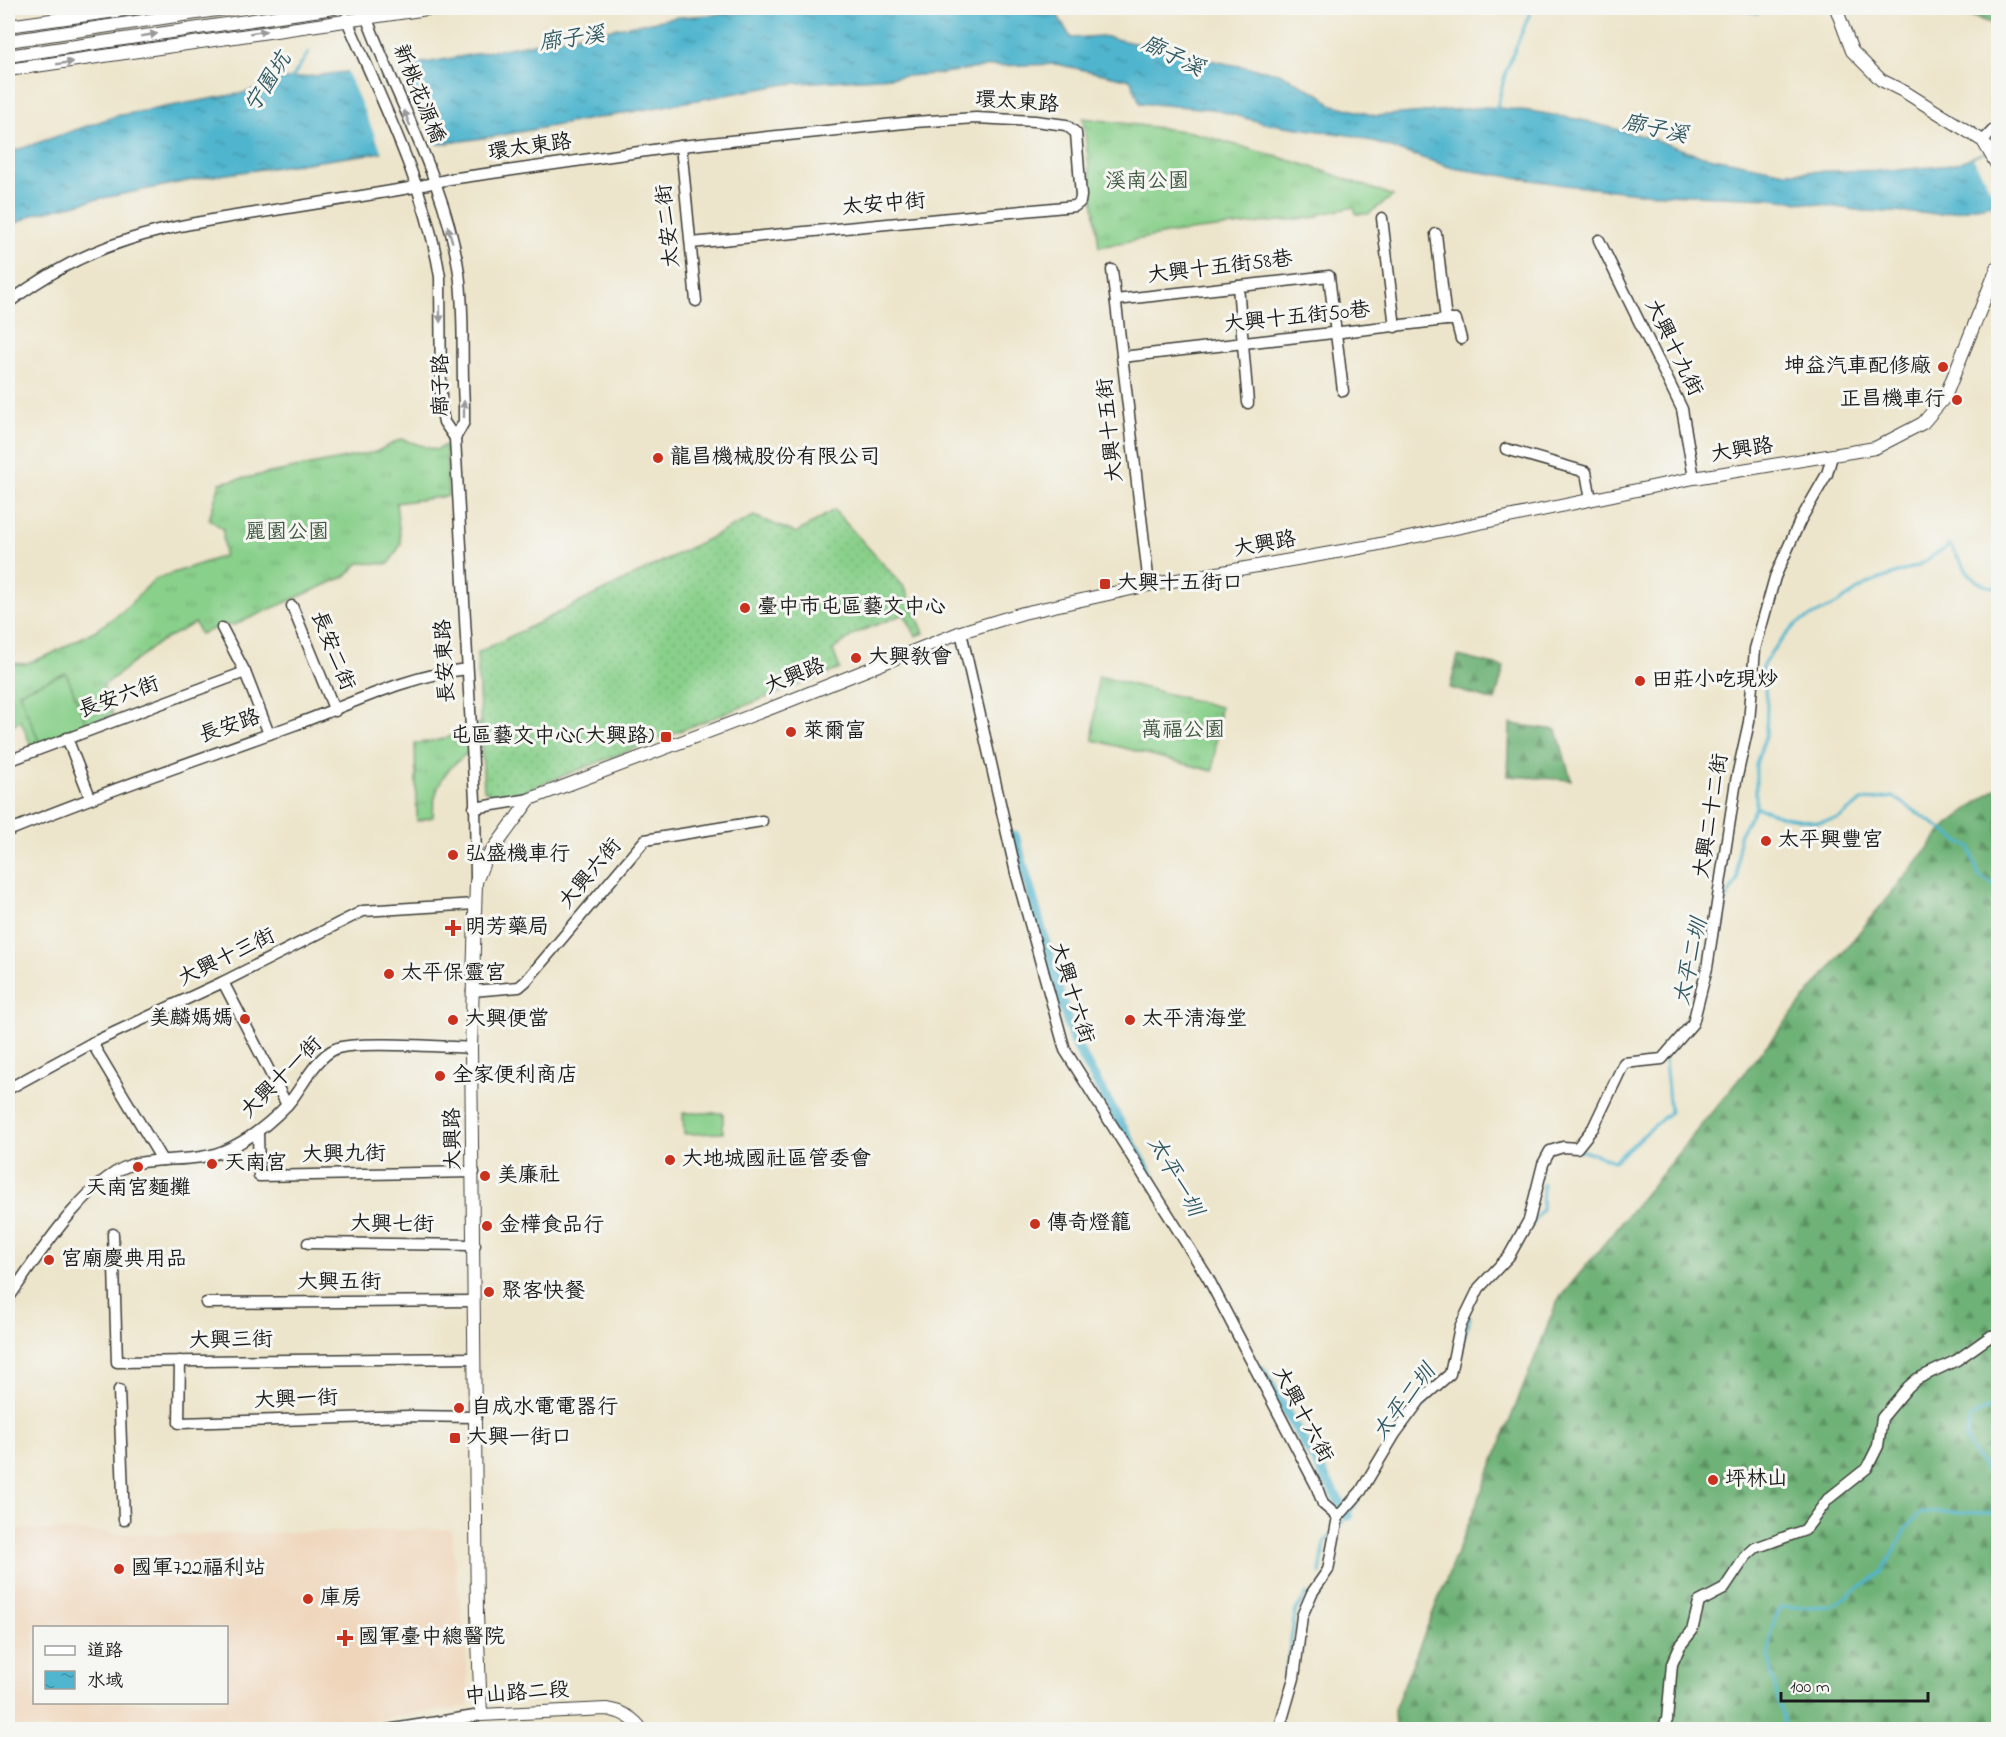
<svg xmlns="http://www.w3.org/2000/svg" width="2006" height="1737" font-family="'Indie Flower','LXGW WenKai TC',sans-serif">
<defs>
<pattern id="grass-tufts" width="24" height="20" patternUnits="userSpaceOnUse" patternTransform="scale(1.5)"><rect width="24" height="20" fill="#89d08b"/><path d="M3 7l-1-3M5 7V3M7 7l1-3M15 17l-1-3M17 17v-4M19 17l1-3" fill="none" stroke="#76b277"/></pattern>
<pattern id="forest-firs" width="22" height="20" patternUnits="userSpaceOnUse" patternTransform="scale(1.5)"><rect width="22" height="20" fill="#6eb277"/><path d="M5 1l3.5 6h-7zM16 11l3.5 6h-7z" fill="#5a9061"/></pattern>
<pattern id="garden-dots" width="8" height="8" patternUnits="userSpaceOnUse" patternTransform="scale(1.5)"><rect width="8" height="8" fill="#89d08b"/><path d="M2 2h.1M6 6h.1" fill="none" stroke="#76b277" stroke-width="1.8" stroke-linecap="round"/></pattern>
<pattern id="water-ripples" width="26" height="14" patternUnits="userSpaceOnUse" patternTransform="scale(1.5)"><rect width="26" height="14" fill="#50b5ce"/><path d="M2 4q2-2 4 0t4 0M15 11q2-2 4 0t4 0" fill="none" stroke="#4292a6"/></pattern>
</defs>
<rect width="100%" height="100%" fill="#f6f6f2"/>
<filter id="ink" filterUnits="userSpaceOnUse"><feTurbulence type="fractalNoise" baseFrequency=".0167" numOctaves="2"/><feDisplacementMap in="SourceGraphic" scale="12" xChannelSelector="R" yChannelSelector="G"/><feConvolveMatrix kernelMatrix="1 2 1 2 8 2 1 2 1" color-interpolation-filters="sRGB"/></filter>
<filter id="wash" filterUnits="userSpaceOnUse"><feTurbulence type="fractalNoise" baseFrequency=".008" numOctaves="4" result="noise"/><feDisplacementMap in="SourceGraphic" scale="24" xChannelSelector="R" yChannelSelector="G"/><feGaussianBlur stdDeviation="1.35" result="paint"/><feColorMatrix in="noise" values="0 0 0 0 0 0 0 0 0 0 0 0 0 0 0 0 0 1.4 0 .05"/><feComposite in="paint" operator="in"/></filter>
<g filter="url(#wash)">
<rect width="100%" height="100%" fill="#ede5cb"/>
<path fill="#efd6bb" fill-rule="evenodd" d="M 8,1528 L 157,1535 L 451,1529 L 466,1649 L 469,1707 L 418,1713 L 333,1729 L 8,1729 ZM 34,1628 L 226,1628 L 226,1702 L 34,1702 Z"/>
<g fill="url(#grass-tufts)" stroke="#527654" stroke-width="1.5">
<path d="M 1083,118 L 1191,132 L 1309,166 L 1393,196 L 1368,214 L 1356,214 L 1354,207 L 1320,214 L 1317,217 L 1171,233 L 1099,247 Z"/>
<path d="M 401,439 L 436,450 L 446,445 L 448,496 L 396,503 L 401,544 L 389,564 L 359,563 L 346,576 L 234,625 L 221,626 L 200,634 L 195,623 L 161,641 L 103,686 L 113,715 L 31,746 L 21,721 L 8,726 L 8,663 L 25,664 L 49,655 L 96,630 L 123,611 L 155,579 L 224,556 L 223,529 L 209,519 L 220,483 L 376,452 Z"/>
<path d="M 1098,676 L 1220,707 L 1213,771 L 1093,740 Z"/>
<path d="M 492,717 L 487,741 C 454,759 433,778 433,817 L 417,821 L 415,743 C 445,742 466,731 492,717 Z"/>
</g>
<g fill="url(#forest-firs)" stroke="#45674a" stroke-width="1.5">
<path d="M 1949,8 L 1998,8 L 1998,26 Z"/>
<path d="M 1458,656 L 1504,667 L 1495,701 L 1450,688 Z"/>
<path d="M 1510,724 L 1557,730 L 1571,780 L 1508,776 Z"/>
<path d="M 1998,787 L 1998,1729 L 1395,1730 L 1394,1710 L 1558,1300 L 1947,825 Z"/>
</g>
<path fill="url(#garden-dots)" stroke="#527654" stroke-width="1.5" d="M 834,510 L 905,588 L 924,633 L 916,636 L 904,614 L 856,633 L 833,650 L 840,669 L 501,800 L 484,790 L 477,653 L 754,516 L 796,533 Z"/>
<g fill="#89d08b" stroke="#527654" stroke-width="1.5">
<path d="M 66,673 L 87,725 L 40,744 L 19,692 Z"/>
<path d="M 683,1113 L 723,1113 L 723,1133 L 684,1134 Z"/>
</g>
<path fill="url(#water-ripples)" stroke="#366875" stroke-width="1.5" d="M 813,8 L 924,8 L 948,14 L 1015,10 L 1058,16 L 1071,38 L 1102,36 L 1228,64 L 1279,73 L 1323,96 L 1330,104 L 1376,116 L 1487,107 L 1530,111 L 1581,120 L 1650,138 L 1698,155 L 1785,172 L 1899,170 L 1952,165 L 1998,147 L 1998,203 L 1940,214 L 1864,211 L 1772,198 L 1639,193 L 1565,185 L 1453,168 L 1355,136 L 1264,123 L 1212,109 L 1140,103 L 1131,80 L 1056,64 L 992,66 L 937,74 L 786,84 L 497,136 L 213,176 L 93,200 L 35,214 L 8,227 L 8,153 L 116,116 L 248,92 L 279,80 L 431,62 L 678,17 Z"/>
<g fill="#ede5cb">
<path d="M 402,63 L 438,147 L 383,154 L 346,69 Z"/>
<path d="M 1998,149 L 1998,207 L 1995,208 L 1992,192 L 1973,158 Z"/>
</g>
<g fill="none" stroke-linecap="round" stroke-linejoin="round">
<g stroke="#50b5ce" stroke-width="3">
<path d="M 1736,8 L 1758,13 L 1765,8"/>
<path d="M 290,81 L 309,52"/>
<path d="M 1496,111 L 1506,71 L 1532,8"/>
<path d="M 1756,807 L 1785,817 L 1818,822 L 1838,819 L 1862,801 L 1894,797 L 1970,848 L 1979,876 L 1998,887"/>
<path d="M 1721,907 L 1737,881 L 1739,835 L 1756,807 L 1756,764 L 1766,734 L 1767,706 L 1762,667 L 1772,651 L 1796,624 L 1837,604 L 1867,584 L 1917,566 L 1950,545 C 1962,563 1973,589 1998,587"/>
<path d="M 1578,1151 L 1584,1151 L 1614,1161 L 1670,1112 L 1665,1061"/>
<path d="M 1532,1225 L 1542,1209 L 1543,1184"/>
<path d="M 1461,1345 L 1470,1317"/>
<path d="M 1998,1404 L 1971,1417 L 1966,1440 L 1975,1456 L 1998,1485"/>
<path d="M 1409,1424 L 1429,1399"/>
<path d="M 1340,1525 L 1356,1504"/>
<path d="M 1320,1573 L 1325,1542 L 1331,1535"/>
<path d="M 1278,1717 L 1296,1610 L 1307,1594"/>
<path d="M 1785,1730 C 1778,1690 1756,1644 1781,1608 L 1832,1606 L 1882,1572 L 1909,1525 L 1921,1512 L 1991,1513 L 1998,1507"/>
</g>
<g stroke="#50b5ce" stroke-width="10">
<path d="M 1015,836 L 1073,1040 L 1152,1179"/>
<path d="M 1261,1370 L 1348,1516"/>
</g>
</g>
</g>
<g filter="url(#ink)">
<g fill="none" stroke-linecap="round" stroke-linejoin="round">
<g stroke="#3b3a36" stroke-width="13">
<g id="minor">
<path d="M 366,16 C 396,98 447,185 459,273 C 465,316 461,361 464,405 L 464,422 L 455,438"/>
<path d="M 346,18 C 382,101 426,188 440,277 L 441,407 L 444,422 L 455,438"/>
<path d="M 1983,141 L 1998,125"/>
<path d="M 681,146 L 696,301"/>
<path d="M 1382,218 L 1395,327"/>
<path d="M 1436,234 L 1446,320"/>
<path d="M 1599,240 L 1682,409 L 1694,478"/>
<path d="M 1112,270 L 1149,585"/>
<path d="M 1238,286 L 1248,403"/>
<path d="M 1116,300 L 1329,276 L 1343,391"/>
<path d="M 8,303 C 90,240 163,227 262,212 C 313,204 364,196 415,187 L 450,179 L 681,146 L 914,122 L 976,118 L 1035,121 L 1066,125 L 1076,133 L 1081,196 L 1080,202 L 1075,206 L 691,243"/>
<path d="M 1122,357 L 1446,320 L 1456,320 L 1461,339"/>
<path d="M 455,438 L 475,800 L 476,881"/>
<path d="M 1506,449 L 1586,472 L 1591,500"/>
<path d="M 292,606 L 335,711"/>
<path d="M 222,628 L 245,672 L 269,734"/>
<path d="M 961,632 L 1016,873 L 1065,1050 L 1208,1278 L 1316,1485 L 1323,1504 L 1338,1517"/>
<path d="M 67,738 L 90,797"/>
<path d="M 8,761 L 245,672"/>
<path d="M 474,808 L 530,799"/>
<path d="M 8,831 C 102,792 198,760 294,725 C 352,704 405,676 467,669"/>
<path d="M 223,982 L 287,1105"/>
<path d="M 472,991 L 519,987 L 526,981 L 645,840 L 762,821"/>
<path d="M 92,1043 L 162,1160"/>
<path d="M 8,1089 L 92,1043 L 223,982 L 363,911 L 475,904"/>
<path d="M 258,1132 L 259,1176 L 474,1172"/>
<path d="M 113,1234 L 117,1362 L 474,1358"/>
<path d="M 308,1243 L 475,1245"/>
<path d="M 8,1299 C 35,1260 90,1173 137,1163 C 168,1157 201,1163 230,1148 C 251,1138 272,1121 288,1104 C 302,1088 315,1058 335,1049 C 354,1040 445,1047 471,1048"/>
<path d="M 206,1303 L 473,1301"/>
<path d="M 180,1361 L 179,1423 L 409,1416 L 476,1417"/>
<path d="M 119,1390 L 124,1520"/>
<path d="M 1338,1517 L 1361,1491 L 1395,1434 L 1420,1400 L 1450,1374 L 1460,1327 L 1479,1288 L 1509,1256 L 1529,1220 L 1543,1164 L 1550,1151 L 1563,1147 L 1577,1148 L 1593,1128 L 1624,1063 L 1662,1059 L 1693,1023 L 1707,968 L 1736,781 L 1749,722 L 1755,649 L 1775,577 L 1800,521 L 1827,474 L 1832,456"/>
<path d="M 387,1730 L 481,1715"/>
<path d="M 1279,1730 L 1294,1678 L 1302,1616 L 1312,1593 L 1328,1570 L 1338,1517"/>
<path d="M 1662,1730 L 1667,1720 L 1672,1664 L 1680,1646 L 1692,1631 L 1699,1602 L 1724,1589 L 1746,1556 L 1755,1548 L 1805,1530 L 1828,1499 L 1867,1468 L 1878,1446 L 1882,1418 L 1908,1387 L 1917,1379 L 1957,1360 L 1991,1336 L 1998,1335"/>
</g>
</g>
<g stroke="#3b3a36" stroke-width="14">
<g id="major">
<path d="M 1836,8 L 1852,51 L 1881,80 L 1905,92 L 1983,141 L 1998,167"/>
<path d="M 8,26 L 138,8"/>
<path d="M 8,41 L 230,8"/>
<path d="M 8,56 L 334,8"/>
<path d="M 8,70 L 434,8"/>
<path d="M 642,1730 C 633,1717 621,1711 606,1709 L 481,1715 L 477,1614 L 471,1048 L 476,882 L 484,862 L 530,799 L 774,707 L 961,632 L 1023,613 L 1149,585 L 1365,547 L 1694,478 L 1875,448 L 1923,423 L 1945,397 L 1998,266"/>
</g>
</g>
<use href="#minor" stroke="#fff" stroke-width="10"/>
<use href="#major" stroke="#fff" stroke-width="12"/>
</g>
<defs><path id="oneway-solid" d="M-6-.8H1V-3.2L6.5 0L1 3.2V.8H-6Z" transform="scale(1.5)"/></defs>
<g fill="#999">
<use href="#oneway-solid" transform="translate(258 32) rotate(-9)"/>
<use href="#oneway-solid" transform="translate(149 35) rotate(-9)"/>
<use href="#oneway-solid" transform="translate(65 63) rotate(-8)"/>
<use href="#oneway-solid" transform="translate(407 118) rotate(-112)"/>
<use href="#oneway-solid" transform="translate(450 234) rotate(-106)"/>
<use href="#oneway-solid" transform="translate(440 314) rotate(89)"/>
<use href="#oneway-solid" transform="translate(464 409) rotate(-90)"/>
</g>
</g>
<g fill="#c8321e" stroke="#f6f6f2" stroke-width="2">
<circle cx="1943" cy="367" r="6"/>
<circle cx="1957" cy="400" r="6"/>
<circle cx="658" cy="458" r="6"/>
<rect x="1099" y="578" width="12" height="12" rx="3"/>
<circle cx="745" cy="608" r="6"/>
<circle cx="856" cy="658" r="6"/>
<circle cx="1640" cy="681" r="6"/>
<circle cx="791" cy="732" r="6"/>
<rect x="660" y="731" width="12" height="12" rx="3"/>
<circle cx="1766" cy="841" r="6"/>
<circle cx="453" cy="855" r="6"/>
<path d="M450 919h6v6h6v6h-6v6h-6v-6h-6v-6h6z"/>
<circle cx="389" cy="974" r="6"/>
<circle cx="245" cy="1019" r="6"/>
<circle cx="453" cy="1020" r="6"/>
<circle cx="1130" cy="1020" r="6"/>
<circle cx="440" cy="1076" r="6"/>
<circle cx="670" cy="1160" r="6"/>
<circle cx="212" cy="1164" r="6"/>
<circle cx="138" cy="1167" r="6"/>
<circle cx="485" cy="1176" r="6"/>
<circle cx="1035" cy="1224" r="6"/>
<circle cx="487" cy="1226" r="6"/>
<circle cx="49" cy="1260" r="6"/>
<circle cx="489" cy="1292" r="6"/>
<circle cx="459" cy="1408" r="6"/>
<rect x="449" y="1432" width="12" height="12" rx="3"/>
<circle cx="1713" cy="1480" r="6"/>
<circle cx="119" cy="1569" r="6"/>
<circle cx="308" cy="1599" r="6"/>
<path d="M342 1629h6v6h6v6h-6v6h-6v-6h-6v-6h6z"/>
</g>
<g text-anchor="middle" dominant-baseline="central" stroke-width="6" stroke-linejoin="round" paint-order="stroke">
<g font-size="21" fill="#1c1c1c" stroke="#f6f6f2">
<text transform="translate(418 94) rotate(68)">新桃花源橋</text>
<text transform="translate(1017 103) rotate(4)">環太東路</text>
<text transform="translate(530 148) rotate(-8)">環太東路</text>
<text transform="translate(884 205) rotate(-5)">太安中街</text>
<text transform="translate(669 226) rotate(-96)">太安二街</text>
<text transform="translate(1220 268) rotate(-7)">大興十五街58巷</text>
<text transform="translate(1297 318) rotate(-6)">大興十五街50巷</text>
<text transform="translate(1673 348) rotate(64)">大興十九街</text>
<text transform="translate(442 385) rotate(-90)">廍子路</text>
<text transform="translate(1111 430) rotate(-96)">大興十五街</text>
<text transform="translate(1742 451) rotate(-9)">大興路</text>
<text transform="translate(1265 545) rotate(-10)">大興路</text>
<text transform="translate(332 651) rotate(68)">長安二街</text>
<text transform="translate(446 661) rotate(-93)">長安東路</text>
<text transform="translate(795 677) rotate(-22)">大興路</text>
<text transform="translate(119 698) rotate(-20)">長安六街</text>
<text transform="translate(230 727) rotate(-19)">長安路</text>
<text transform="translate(1712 816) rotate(-81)">大興二十二街</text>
<text transform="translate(591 874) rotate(-50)">大興六街</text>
<text transform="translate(227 958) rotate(-26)">大興十三街</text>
<text transform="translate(1071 993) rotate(73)">大興十六街</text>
<text transform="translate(282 1078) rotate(-45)">大興十一街</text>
<text transform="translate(454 1139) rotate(-91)">大興路</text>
<text transform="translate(344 1155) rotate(-1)">大興九街</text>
<text transform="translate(392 1225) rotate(1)">大興七街</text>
<text x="339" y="1283">大興五街</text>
<text transform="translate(231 1341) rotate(-1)">大興三街</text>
<text transform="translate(296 1400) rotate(-2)">大興一街</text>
<text transform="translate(1302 1415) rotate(62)">大興十六街</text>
<text transform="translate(517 1694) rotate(-4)">中山路二段</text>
</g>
<g font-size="21" fill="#425b43" stroke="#f6f6f2">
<text x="1147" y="182">溪南公園</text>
<text x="287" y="533">麗園公園</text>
<text x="1183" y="731">萬福公園</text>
</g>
<g font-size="21" fill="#1c1c1c" stroke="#f6f6f2" text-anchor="start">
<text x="1931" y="367" text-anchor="end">坤益汽車配修廠</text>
<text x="1945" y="400" text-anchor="end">正昌機車行</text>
<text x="670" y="458">龍昌機械股份有限公司</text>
<text x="1117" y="584">大興十五街口</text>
<text x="757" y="608">臺中市屯區藝文中心</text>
<text x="868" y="658">大興教會</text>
<text x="1652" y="681">田莊小吃現炒</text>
<text x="803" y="732">萊爾富</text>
<text x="654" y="737" text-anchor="end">屯區藝文中心(大興路)</text>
<text x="1778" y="841">太平興豐宮</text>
<text x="465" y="855">弘盛機車行</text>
<text x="465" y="928">明芳藥局</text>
<text x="401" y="974">太平保靈宮</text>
<text x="233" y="1019" text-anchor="end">美麟媽媽</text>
<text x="465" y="1020">大興便當</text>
<text x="1142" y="1020">太平清海堂</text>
<text x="452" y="1076">全家便利商店</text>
<text x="682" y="1160">大地城國社區管委會</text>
<text x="224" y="1164">天南宮</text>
<text x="497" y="1176">美廉社</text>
<text x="138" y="1189" text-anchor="middle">天南宮麵攤</text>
<text x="1047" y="1224">傳奇燈籠</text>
<text x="499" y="1226">金樺食品行</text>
<text x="61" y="1260">宮廟慶典用品</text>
<text x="501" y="1292">聚客快餐</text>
<text x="471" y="1408">自成水電電器行</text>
<text x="467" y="1438">大興一街口</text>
<text x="1725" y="1480">坪林山</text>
<text x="131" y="1569">國軍722福利站</text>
<text x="320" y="1599">庫房</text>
<text x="358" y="1638">國軍臺中總醫院</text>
</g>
<g font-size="22" font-style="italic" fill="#315963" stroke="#f6f6f2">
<text transform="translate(572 40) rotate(-8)">廍子溪</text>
<text transform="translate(1172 57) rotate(26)">廍子溪</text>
<text transform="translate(269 83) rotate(-57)">宁園坑</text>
<text transform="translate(1655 130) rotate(13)">廍子溪</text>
<text transform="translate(1692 962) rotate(-78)">太平二圳</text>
<text transform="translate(1174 1177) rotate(60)">太平一圳</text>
<text transform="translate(1405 1403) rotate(-53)">太平二圳</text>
</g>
</g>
<rect width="2006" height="1737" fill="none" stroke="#f6f6f2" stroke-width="30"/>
<rect x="33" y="1626" width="195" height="78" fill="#f6f6f2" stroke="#9f9f9c" stroke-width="1.5"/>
<rect x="45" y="1646" width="30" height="9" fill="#ffffff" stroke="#9f9f9c" stroke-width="1.5"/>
<text x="87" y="1656" font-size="18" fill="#1c1c1c">道路</text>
<rect x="45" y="1671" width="30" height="18" fill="url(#water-ripples)" stroke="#9f9f9c" stroke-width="1.5"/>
<text x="87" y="1686" font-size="18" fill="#1c1c1c">水域</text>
<path d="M1781 1692v9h147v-9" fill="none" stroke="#1c1c1c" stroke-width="3"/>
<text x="1790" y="1692" font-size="18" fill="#1c1c1c" stroke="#f6f6f2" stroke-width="4.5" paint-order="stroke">100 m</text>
</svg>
